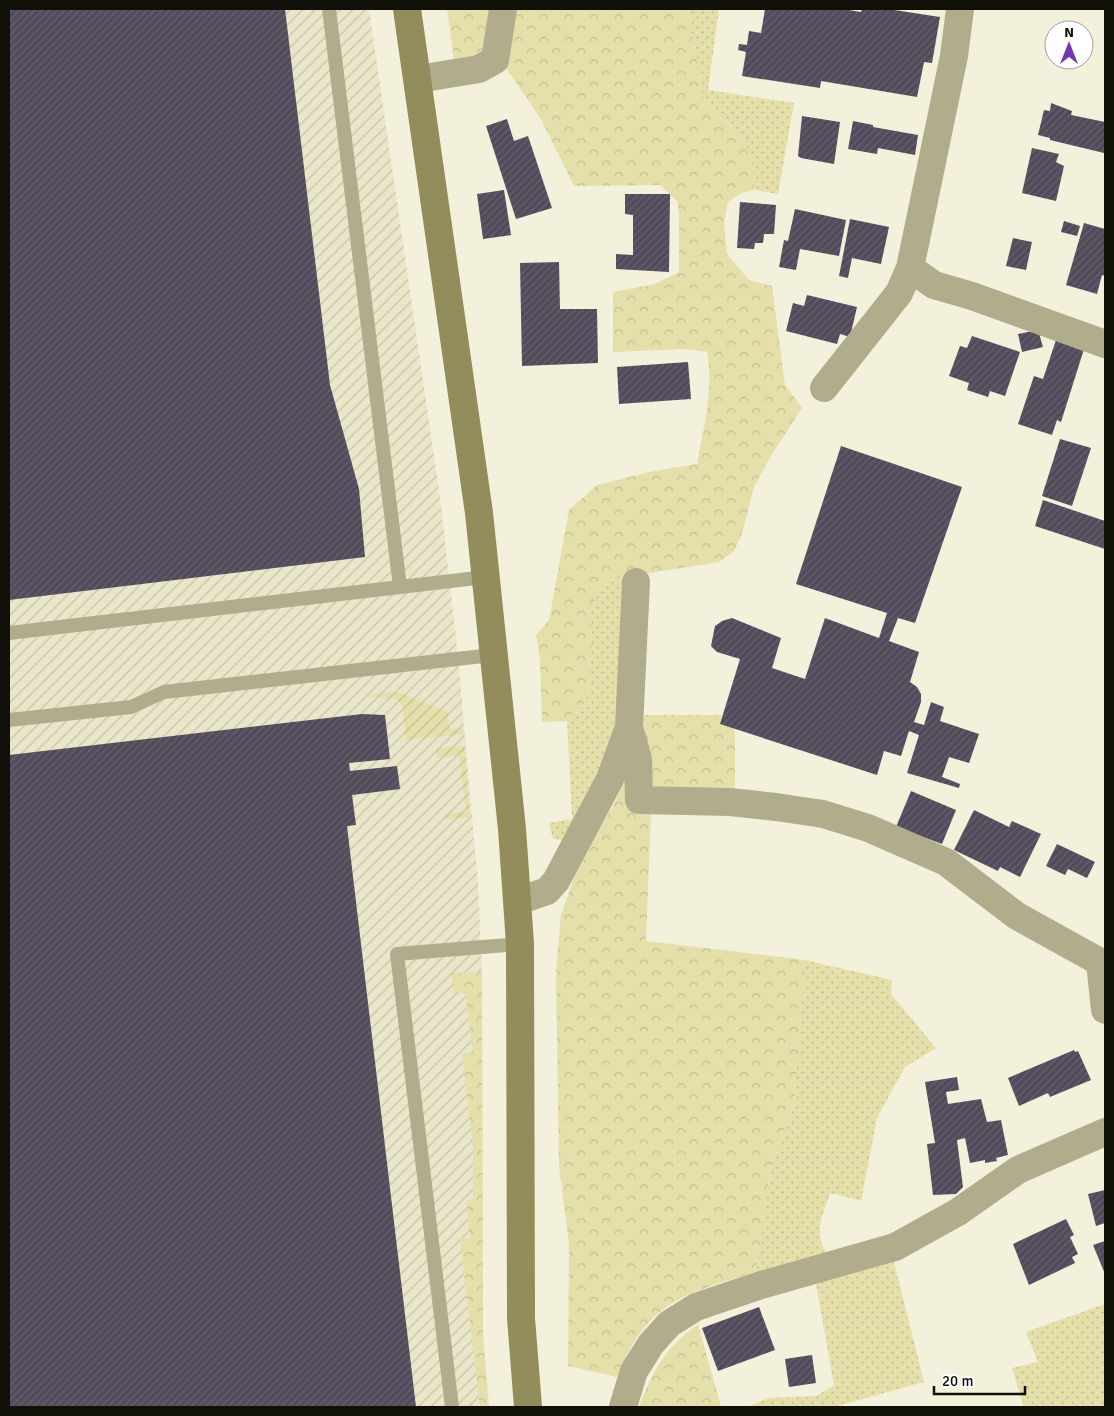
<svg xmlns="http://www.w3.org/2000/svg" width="1114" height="1416" font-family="Signika,sans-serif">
<defs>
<pattern id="industrial-furrows" width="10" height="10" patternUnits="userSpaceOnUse" patternTransform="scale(1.25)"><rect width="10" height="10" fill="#e9e6ca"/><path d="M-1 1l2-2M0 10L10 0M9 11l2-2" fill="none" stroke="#c7c4ac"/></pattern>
<pattern id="grass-dots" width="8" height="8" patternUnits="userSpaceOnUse" patternTransform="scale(1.25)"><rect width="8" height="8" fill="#e5dfaa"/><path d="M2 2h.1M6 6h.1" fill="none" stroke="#c3be91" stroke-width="1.8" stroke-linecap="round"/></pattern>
<pattern id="forest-crowns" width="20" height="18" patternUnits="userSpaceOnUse" patternTransform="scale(1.25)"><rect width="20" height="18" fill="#e5dfaa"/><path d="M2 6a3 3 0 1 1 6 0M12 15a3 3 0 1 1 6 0" fill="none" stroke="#c3be91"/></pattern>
<pattern id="garden-furrows" width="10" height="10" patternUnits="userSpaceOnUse" patternTransform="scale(1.25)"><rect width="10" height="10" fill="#e5dfaa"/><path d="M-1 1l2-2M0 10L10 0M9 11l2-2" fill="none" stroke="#c3be91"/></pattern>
<pattern id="building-hatch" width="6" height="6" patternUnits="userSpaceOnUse" patternTransform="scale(1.25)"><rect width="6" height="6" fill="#524b5b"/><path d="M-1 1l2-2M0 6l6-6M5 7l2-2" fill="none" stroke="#66616d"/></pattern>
</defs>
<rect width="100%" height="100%" fill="#f3f1dc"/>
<path fill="url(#industrial-furrows)" d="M 9,9 L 369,9 L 440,497 L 457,647 L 478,883 L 482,972 L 483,1338 L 489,1407 L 9,1407 Z"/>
<g fill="url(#grass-dots)">
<path d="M 688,9 L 719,9 L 708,90 L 794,103 L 778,194 L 754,190 L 752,157 L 738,132 L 721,118 L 703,97 Z"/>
<path d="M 625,578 L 617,726 L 607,762 L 566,840 L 553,839 L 549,823 L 572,819 L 567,721 L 589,694 L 592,642 L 590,614 L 597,594 L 606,580 Z"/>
<path d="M 805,960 L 892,980 L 891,994 L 936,1048 L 905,1067 L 877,1118 L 861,1201 L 830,1193 C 823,1216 813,1230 826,1252 L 756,1272 L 770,1171 L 794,1105 Z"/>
<path d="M 894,1262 L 924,1382 L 834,1407 L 747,1407 L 769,1398 L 816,1396 L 834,1385 L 816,1284 Z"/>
<path d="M 1105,1304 L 1105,1407 L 1024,1407 L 1012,1368 L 1038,1362 L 1026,1332 Z"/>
</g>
<g fill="url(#forest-crowns)">
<path d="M 447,9 L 495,9 L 482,56 L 454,60 Z"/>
<path d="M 513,9 L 688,9 L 703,97 L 721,118 L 738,132 L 752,157 L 754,190 L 741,193 L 728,202 L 724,223 L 727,254 L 749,280 L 772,286 L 785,385 L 802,408 L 772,454 L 754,487 L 742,534 L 734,551 L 719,562 L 606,580 L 597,594 L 590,614 L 592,642 L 589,694 L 567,721 L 542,722 L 540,659 L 536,635 L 549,620 L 569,510 L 597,485 L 649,472 L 697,464 C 704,427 714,388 707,352 L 684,349 L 613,352 L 613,292 L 655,284 L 679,272 L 679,212 L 677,201 L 660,185 L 574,186 L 542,121 L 501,60 Z"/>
<path d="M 642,715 L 722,715 L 720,724 L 735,729 L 735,791 L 645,787 L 642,738 L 645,731 Z"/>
<path d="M 632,764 L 651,811 L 646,941 L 805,960 L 794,1105 L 770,1171 L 756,1272 C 682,1295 649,1300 617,1377 L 568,1366 L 569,1244 L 559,1166 L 556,972 L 561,915 L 579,864 L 615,802 Z"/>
<path d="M 482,972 L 483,1338 L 489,1407 L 480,1407 L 460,1239 L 470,1238 L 466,1201 L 473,1199 L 473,1146 L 462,1054 L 473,1052 L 465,993 L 455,994 L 452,973 Z"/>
<path d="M 698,1324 L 721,1407 L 639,1407 C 653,1369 665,1349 698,1324 Z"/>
</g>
<g fill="url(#garden-furrows)">
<path d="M 397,692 L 448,712 L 450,729 L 463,728 L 464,734 L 406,740 L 402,705 L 396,699 L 366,696 Z"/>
<path d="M 464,746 L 470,817 L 448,820 L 443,815 L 466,811 L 459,755 L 437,758 L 436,749 Z"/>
</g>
<g fill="url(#building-hatch)">
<path d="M 9,9 L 285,9 L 330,385 L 359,489 L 365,557 L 9,600 Z"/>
<path d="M 765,9 L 843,9 L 861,12 L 862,9 L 888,9 L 940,17 L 932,63 L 924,62 L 917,97 L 821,81 L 820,88 L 742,76 L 746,52 L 738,50 L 739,44 L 747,45 L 749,31 L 761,33 Z"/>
<path d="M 1051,103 L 1072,111 L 1071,115 L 1105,122 L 1104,153 L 1050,140 L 1050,138 L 1038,135 L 1044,110 L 1050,111 Z"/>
<path d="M 802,116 L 840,122 L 834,164 L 801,158 L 798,156 Z"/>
<path d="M 507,119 L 514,141 L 528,136 L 552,208 L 516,219 L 486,126 Z"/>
<path d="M 853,121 L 873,125 L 873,127 L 918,135 L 915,155 L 878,148 L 877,154 L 848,149 Z"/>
<path d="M 1032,148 L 1059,154 L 1056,162 L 1064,166 L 1056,201 L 1022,193 Z"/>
<path d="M 504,190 L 511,235 L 483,239 L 477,194 Z"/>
<path d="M 625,194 L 670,194 L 669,272 L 616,269 L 616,254 L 633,255 L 633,215 L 625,214 Z"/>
<path d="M 740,202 L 776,205 L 774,234 L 764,234 L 763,243 L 755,243 L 754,249 L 737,248 Z"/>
<path d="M 795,209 L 846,220 L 839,256 L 800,249 L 796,270 L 779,267 L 784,240 L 788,241 Z"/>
<path d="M 850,219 L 889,227 L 881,264 L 852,258 L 848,278 L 839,276 Z"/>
<path d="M 1064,221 L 1080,226 L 1077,236 L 1061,232 Z"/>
<path d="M 1084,223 L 1105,229 L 1105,276 L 1102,275 L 1097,294 L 1066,285 Z"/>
<path d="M 1013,238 L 1032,242 L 1026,270 L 1006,266 Z"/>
<path d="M 559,262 L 560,309 L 597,309 L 598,363 L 522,366 L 520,263 Z"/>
<path d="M 807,295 L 857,307 L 850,337 L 840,334 L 837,344 L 786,331 L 793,303 L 804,306 Z"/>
<path d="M 1038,330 L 1043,347 L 1022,352 L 1018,334 Z"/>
<path d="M 972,336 L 1020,352 L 1005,396 L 990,391 L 988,397 L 967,390 L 969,383 L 949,376 L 960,346 L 967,348 Z"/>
<path d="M 1056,340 L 1084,349 L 1061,422 L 1057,420 L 1052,435 L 1018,424 L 1034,376 L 1043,379 Z"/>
<path d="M 688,362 L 691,399 L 619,404 L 617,367 Z"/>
<path d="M 1060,439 L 1091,448 L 1072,506 L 1042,496 Z"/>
<path d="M 841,446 L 962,487 L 915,623 L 898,618 L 889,641 L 919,652 L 910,682 L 917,687 L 921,694 L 921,702 L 914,722 L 924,725 L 931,702 L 944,707 L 940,721 L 979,734 L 969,763 L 949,757 L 942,777 L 960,784 L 959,788 L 907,773 L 919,735 L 909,731 L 901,756 L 884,751 L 877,775 L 720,724 L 740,659 L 717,652 L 711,646 L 715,626 L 722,621 L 732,618 L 781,638 L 772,668 L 805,679 L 825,618 L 879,638 L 887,613 L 796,584 Z"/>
<path d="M 1043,500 L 1105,521 L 1105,549 L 1035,526 Z"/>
<path d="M 362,714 L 385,715 L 390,759 L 349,763 L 350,771 L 397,766 L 400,789 L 352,795 L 356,825 L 347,826 L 416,1407 L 9,1407 L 9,755 Z"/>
<path d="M 911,791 L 956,810 L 942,844 L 896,827 Z"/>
<path d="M 974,810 L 1009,827 L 1012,821 L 1041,834 L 1020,877 L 1000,867 L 998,871 L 954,850 Z"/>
<path d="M 1057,844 L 1095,862 L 1087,878 L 1068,869 L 1065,875 L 1046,866 Z"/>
<path d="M 1074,1050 L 1075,1052 L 1078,1051 L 1091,1080 L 1050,1097 L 1048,1093 L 1019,1106 L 1008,1078 Z"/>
<path d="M 957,1077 L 959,1090 L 946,1092 L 948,1104 L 981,1099 L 987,1122 L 1001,1120 L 1008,1155 L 996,1158 L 997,1161 L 985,1163 L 985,1160 L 970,1163 L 965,1138 L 957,1140 L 963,1187 L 956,1194 L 933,1195 L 927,1144 L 935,1143 L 925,1082 Z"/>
<path d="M 1105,1190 L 1105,1223 L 1096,1226 L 1088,1194 Z"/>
<path d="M 1066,1219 L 1074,1235 L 1070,1237 L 1078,1254 L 1072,1257 L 1075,1263 L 1029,1285 L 1013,1244 Z"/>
<path d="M 1105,1241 L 1105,1274 L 1093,1245 Z"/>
<path d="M 759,1307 L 775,1350 L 718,1371 L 702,1328 Z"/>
<path d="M 812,1355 L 816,1383 L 789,1387 L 785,1359 Z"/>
</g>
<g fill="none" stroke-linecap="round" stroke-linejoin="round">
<g stroke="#b1ad8c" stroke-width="14">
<path d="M 329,9 L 400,587"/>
<path d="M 9,633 L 485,577"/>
<path d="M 9,720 L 131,707 L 164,692 L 492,655"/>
<path d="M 452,1407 L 397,954 L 520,944"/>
</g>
<g stroke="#b1ad8c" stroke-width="28">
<path d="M 418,79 L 479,69 L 495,60 L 503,9"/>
<path d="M 910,268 L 934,285 L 972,296 L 1105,344"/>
<path d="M 824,388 L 899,293 L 910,268 L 954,56 L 960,9"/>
<path d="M 629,727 L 636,582"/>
<path d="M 518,901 L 547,891 L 556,881 L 610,779 L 629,727 L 638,759 L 639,800 L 730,802 L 776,807 L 823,814 L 868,828 L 946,862 L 1017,916 L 1100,962 L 1105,1010"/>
<path d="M 623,1407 L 634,1371 L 651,1344 L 669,1324 L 696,1307 L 761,1285 L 895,1247 L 958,1212 L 1018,1170 L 1105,1132"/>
</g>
<path stroke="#938d5b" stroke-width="28" d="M 407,9 L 479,513 L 512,829 L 520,944 L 521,1318 L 528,1407"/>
</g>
<rect width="1114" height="1416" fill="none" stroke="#101009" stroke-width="20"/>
<g transform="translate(1069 45)"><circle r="24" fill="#ffffff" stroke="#9f9f9d"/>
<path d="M0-4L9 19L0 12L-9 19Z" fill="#7437ac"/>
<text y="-8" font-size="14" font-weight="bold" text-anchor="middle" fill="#101009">N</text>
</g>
<path d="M934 1386v8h91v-8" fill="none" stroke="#101009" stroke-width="2.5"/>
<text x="942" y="1386" font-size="15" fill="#101009" stroke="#ffffff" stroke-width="4" paint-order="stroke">20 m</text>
</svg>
